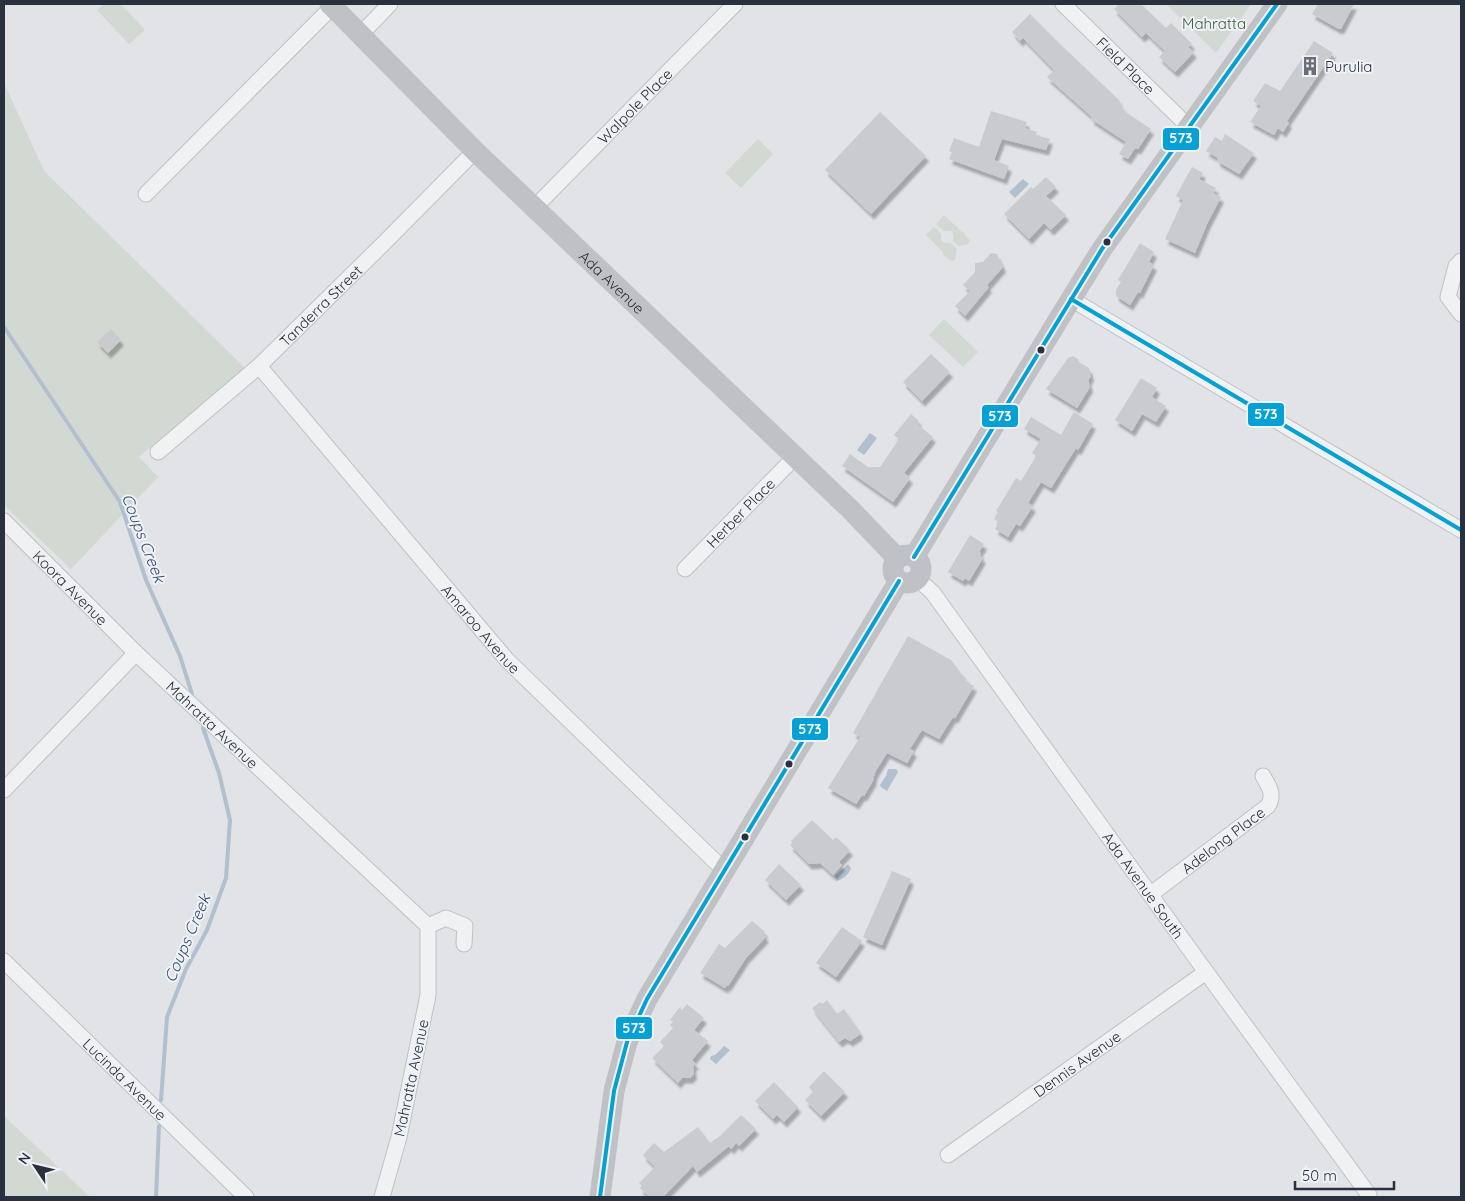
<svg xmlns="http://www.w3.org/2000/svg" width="1465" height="1201" font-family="Quicksand,sans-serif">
<defs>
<filter id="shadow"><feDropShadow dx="3" dy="5.5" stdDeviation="1" flood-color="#0004"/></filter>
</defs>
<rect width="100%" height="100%" fill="#e1e3e6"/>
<g fill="#d2d9d2">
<path d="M 104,4 L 121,4 L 145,30 L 129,44 L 97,10 Z"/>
<path d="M 1166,4 L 1251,4 L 1216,53 Z"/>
<path d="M 4,83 L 44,171 L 245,368 L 139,457 L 158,477 L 71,569 L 4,505 Z"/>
<path d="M 758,139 L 773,154 L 741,188 L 725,173 Z"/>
<path d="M 944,215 L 962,232 L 965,233 L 964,234 L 970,240 L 968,244 L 959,246 L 953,241 L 953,234 L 951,231 L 944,231 L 936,224 Z"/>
<path d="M 934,227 L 941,234 L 941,240 L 943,243 L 950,243 L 957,249 L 955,260 L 952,261 L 943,255 L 943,252 L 926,235 Z"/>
<path d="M 944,319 L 978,352 L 963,367 L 929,335 Z"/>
<path d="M 4,1116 L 90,1197 L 4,1197 Z"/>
</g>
<g fill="#b1c0d0">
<path d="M 1023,179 L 1029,184 L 1015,198 L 1009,192 Z"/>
<path d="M 870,433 L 877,438 L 864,455 L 857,450 Z"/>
<path d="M 888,769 L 896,769 L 898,772 L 887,791 L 881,787 L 880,785 L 886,776 Z"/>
<path d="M 848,864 L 851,868 C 849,874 844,879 837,881 L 835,876 Z"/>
<path d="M 724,1046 L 730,1050 L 716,1064 L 710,1059 L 711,1056 L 715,1055 Z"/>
</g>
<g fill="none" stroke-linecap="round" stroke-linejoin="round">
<g stroke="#b1c0d0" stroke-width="4">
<path d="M 4,327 L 120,502 L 146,580 L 180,656 L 192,694"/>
<path d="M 161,1100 L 167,1017 L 186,969 L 207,930 L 226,878 L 230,820 L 219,773 L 203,728"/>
<path d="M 156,1197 L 159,1126"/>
</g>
</g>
<g fill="#c9cbce" filter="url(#shadow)">
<path d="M 1119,4 L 1141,4 L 1166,28 L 1171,23 L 1192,44 L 1188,47 L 1194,52 L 1175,72 L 1159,57 L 1165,51 L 1146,33 L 1142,37 L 1114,9 Z"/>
<path d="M 1318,4 L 1354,4 L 1341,29 L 1340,28 L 1339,29 L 1312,14 Z"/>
<path d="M 1030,14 L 1061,45 L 1120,101 L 1118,103 L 1123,107 L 1121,109 L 1151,129 L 1138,149 L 1135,148 L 1128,159 L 1119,154 L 1126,142 L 1091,119 L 1092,117 L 1047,77 L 1054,70 L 1023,38 L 1020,41 L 1012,32 Z"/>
<path d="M 1314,41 L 1333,53 L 1287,121 L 1289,123 L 1283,132 L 1278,128 L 1274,135 L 1250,122 L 1261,106 L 1253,101 L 1265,83 L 1280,91 Z"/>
<path d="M 991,111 L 1027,122 L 1025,128 L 1037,132 L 1036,135 L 1050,139 L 1046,150 L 1002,139 L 994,160 L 1009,166 L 1004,179 L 949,159 L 952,152 L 949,151 L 954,138 L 979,147 Z"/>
<path d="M 880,112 L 926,156 L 871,214 L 825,170 Z"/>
<path d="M 1225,134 L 1254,153 L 1239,174 L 1217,161 L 1218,158 L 1206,151 L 1215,137 L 1222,141 Z"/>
<path d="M 1192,167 L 1203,173 L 1199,179 L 1216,188 L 1213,193 L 1221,197 L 1207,224 L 1195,253 L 1165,239 L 1183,200 L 1176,196 Z"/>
<path d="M 1046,177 L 1056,187 L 1046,196 L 1066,215 L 1051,230 L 1044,223 L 1029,239 L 1004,214 L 1031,187 L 1033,189 Z"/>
<path d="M 1140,243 L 1154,252 L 1149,262 L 1154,265 L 1140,293 L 1138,292 L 1130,305 L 1116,296 L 1116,290 L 1121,282 L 1118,280 Z"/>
<path d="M 991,253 L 997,254 L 1003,267 L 987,285 L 989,287 L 965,316 L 955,306 L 970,291 L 963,285 L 975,272 L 975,263 L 983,262 Z"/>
<path d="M 111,329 L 121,340 L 108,353 L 97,342 Z"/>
<path d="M 931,354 L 950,372 L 922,401 L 903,382 Z"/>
<path d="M 1073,356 L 1078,359 L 1079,362 L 1089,368 L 1091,376 L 1088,380 L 1090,387 L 1077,408 L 1046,389 L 1068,358 Z"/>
<path d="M 1141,378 L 1157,388 L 1152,397 L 1166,406 L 1156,422 L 1142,414 L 1132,431 L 1115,420 Z"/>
<path d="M 1074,412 L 1093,424 L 1078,450 L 1076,448 L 1051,488 L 1041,482 L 1028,503 L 1033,506 L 1020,526 L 1016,524 L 1008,537 L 995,529 L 999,522 L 994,519 L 998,512 L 996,511 L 1016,478 L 1021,481 L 1036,456 L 1032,453 L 1041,439 L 1024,429 L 1031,417 L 1061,435 Z"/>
<path d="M 911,414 L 919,421 L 917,424 L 933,437 L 904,473 L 910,478 L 893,502 L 842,466 L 850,454 L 868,467 L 880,467 L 899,439 L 894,435 Z"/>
<path d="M 970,535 L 984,544 L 979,552 L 981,553 L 980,556 L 983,558 L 969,581 L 965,578 L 963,581 L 948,572 Z"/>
<path d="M 908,636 L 951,660 L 962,675 L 966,678 L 965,681 L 974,686 L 955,718 L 953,717 L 939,739 L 922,730 L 910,749 L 914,751 L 907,763 L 887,753 L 874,774 L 875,774 L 873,778 L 874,779 L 864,796 L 862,795 L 856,804 L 828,788 L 860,737 L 853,733 Z"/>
<path d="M 812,820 L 833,840 L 836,837 L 850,850 L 839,862 L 842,865 L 833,875 L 820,863 L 809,864 L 790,845 L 792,843 L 791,841 Z"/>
<path d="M 779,864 L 801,885 L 786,900 L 765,880 Z"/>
<path d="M 892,871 L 911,879 L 882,945 L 863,937 Z"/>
<path d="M 752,921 L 765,932 L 763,934 L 766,937 L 746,958 L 728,986 L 727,985 L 725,988 L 700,973 L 719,944 L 725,948 Z"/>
<path d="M 842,927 L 862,941 L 836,977 L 816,963 Z"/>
<path d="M 827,1000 L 837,1014 L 844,1009 L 860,1032 L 859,1035 L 850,1041 L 845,1038 L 839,1042 L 812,1008 L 820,1002 L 822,1004 Z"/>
<path d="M 687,1004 L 704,1018 L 694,1030 L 708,1041 L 692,1060 L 696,1064 L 693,1066 L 694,1074 L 690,1078 L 682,1078 L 678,1083 L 652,1058 L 664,1046 L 660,1042 L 673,1028 L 670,1025 L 673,1022 L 670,1020 L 680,1007 L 682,1010 Z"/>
<path d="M 824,1071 L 845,1092 L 821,1116 L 805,1100 L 813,1092 L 809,1087 Z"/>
<path d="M 774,1082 L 798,1107 L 784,1122 L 777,1115 L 773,1119 L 755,1101 Z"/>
<path d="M 741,1115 L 756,1129 L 739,1146 L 736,1143 L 731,1149 L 729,1146 L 697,1172 L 693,1166 L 663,1197 L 650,1197 L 640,1188 L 642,1186 L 639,1183 L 655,1167 L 643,1155 L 654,1143 L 664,1152 L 698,1127 L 710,1143 L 720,1136 Z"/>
</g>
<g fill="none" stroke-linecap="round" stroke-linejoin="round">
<g stroke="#bfc1c4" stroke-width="17">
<g id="street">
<path id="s1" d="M 1063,4 L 1189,127"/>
<path d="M 361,34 L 390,4"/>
<path d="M 146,194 L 333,6"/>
<path id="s2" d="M 535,207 L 735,4"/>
<path d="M 1461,261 L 1456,266 L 1448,297 L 1461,314"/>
<path d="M 1071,299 L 1461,530"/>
<path id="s3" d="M 259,366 L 507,660 L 725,871"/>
<path id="s4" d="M 158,452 L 259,366 L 385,242 L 475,151"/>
<path id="s5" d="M 4,521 L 136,653"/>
<path id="s6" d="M 685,569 L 795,457"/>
<path id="s7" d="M 917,578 L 933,593 L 1206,972 L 1369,1195"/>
<path id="s8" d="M 4,790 L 136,653 L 428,926 L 428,995 L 399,1137 L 382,1197"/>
<path id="s9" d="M 1151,894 L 1268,806 C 1275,794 1269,787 1263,776"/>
<path d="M 428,926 L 446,918 L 465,926 L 464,944"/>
<path id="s10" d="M 4,961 L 246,1197"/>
<path id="s11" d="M 948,1155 L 1206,972"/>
</g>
</g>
<use href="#street" stroke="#f0f1f3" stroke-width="15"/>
<g stroke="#bfc1c5" stroke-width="21">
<path id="s12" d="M 330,4 L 475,151 L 851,510 L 897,558"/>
<circle cx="907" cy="569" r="14"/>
<path d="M 914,557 L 1071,299 L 1102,249 L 1277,4"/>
<path d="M 600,1197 L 614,1091 L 627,1042 L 647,999 L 899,581"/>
</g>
<g stroke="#eff2f6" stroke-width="8">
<g id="bus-1">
<path d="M 1071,299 L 1461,530"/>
<path d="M 914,557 L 1102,249 L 1277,4"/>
<path d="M 600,1197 L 614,1091 L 627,1042 L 647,999 L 899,581"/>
</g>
</g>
<use href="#bus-1" stroke="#06a1d4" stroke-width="4"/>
</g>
<defs>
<g id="building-bare" transform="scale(1.5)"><path d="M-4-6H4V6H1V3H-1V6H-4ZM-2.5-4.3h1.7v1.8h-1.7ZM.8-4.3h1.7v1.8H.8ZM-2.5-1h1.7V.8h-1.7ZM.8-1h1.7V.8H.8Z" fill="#696f79" stroke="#eff2f6" stroke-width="2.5" paint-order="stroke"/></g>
</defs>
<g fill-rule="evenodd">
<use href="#building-bare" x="1310" y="66"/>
</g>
<g fill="#29313e" stroke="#eff2f6" stroke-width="2">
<circle cx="1107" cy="242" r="4.5"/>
<circle cx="1041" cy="350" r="4.5"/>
<circle cx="789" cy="764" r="4.5"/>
<circle cx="745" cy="837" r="4.5"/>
</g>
<g text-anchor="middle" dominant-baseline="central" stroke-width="4" stroke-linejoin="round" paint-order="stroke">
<g font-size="15" fill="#3d5a37" stroke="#eff2f6">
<text x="1214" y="23">Mahratta</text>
</g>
<g font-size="15" fill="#29313e" stroke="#eff2f6">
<text stroke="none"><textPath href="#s1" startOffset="88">Field Place</textPath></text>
<text stroke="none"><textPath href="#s2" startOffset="142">Walpole Place</textPath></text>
<text stroke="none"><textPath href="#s12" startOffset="396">Ada Avenue</textPath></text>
<text stroke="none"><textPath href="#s4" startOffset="219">Tanderra Street</textPath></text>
<text stroke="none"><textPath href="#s6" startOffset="79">Herber Place</textPath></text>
<text stroke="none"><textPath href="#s5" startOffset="94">Koora Avenue</textPath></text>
<text stroke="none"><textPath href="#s3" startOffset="344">Amaroo Avenue</textPath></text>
<text stroke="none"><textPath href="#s8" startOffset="295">Mahratta Avenue</textPath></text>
<text stroke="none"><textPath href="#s9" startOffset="90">Adelong Place</textPath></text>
<text stroke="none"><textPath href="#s7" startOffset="382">Ada Avenue South</textPath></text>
<text stroke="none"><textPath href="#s11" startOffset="158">Dennis Avenue</textPath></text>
<text transform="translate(411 1078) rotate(-78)">Mahratta Avenue</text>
<text stroke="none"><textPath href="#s10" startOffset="169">Lucinda Avenue</textPath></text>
</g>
<g font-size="15" fill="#29313e" stroke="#eff2f6" text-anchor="start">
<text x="1325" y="66">Purulia</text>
</g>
<g font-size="16" font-style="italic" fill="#355071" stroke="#eff2f6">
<text transform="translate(144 538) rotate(69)">Coups Creek</text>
<text transform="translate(187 938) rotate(-67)">Coups Creek</text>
</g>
</g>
<g stroke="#eff2f6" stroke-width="2">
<rect x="1162" y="127" width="38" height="24" rx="5" fill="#06a1d4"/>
<rect x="1247" y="402" width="38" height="25" rx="5" fill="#06a1d4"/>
<rect x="981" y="404" width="38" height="24" rx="5" fill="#06a1d4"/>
<rect x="791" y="717" width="38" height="24" rx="5" fill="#06a1d4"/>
<rect x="615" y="1016" width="38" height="24" rx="5" fill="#06a1d4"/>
</g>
<g font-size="14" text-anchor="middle" font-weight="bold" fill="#fff">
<text x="1181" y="143">573</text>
<text x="1266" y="419">573</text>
<text x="1000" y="421">573</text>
<text x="810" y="734">573</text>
<text x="634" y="1033">573</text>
</g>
<rect width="1465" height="1201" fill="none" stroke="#29313e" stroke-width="10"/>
<g transform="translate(35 1166) rotate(305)" stroke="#eff2f6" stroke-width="4" paint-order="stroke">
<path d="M0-4L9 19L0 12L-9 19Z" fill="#29313e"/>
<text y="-8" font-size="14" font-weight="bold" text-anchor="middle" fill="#29313e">N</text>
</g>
<path d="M1295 1181v8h99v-8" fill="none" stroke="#29313e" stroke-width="2.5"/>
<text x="1302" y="1181" font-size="15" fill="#29313e" stroke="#eff2f6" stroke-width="4" paint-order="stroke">50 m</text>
</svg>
